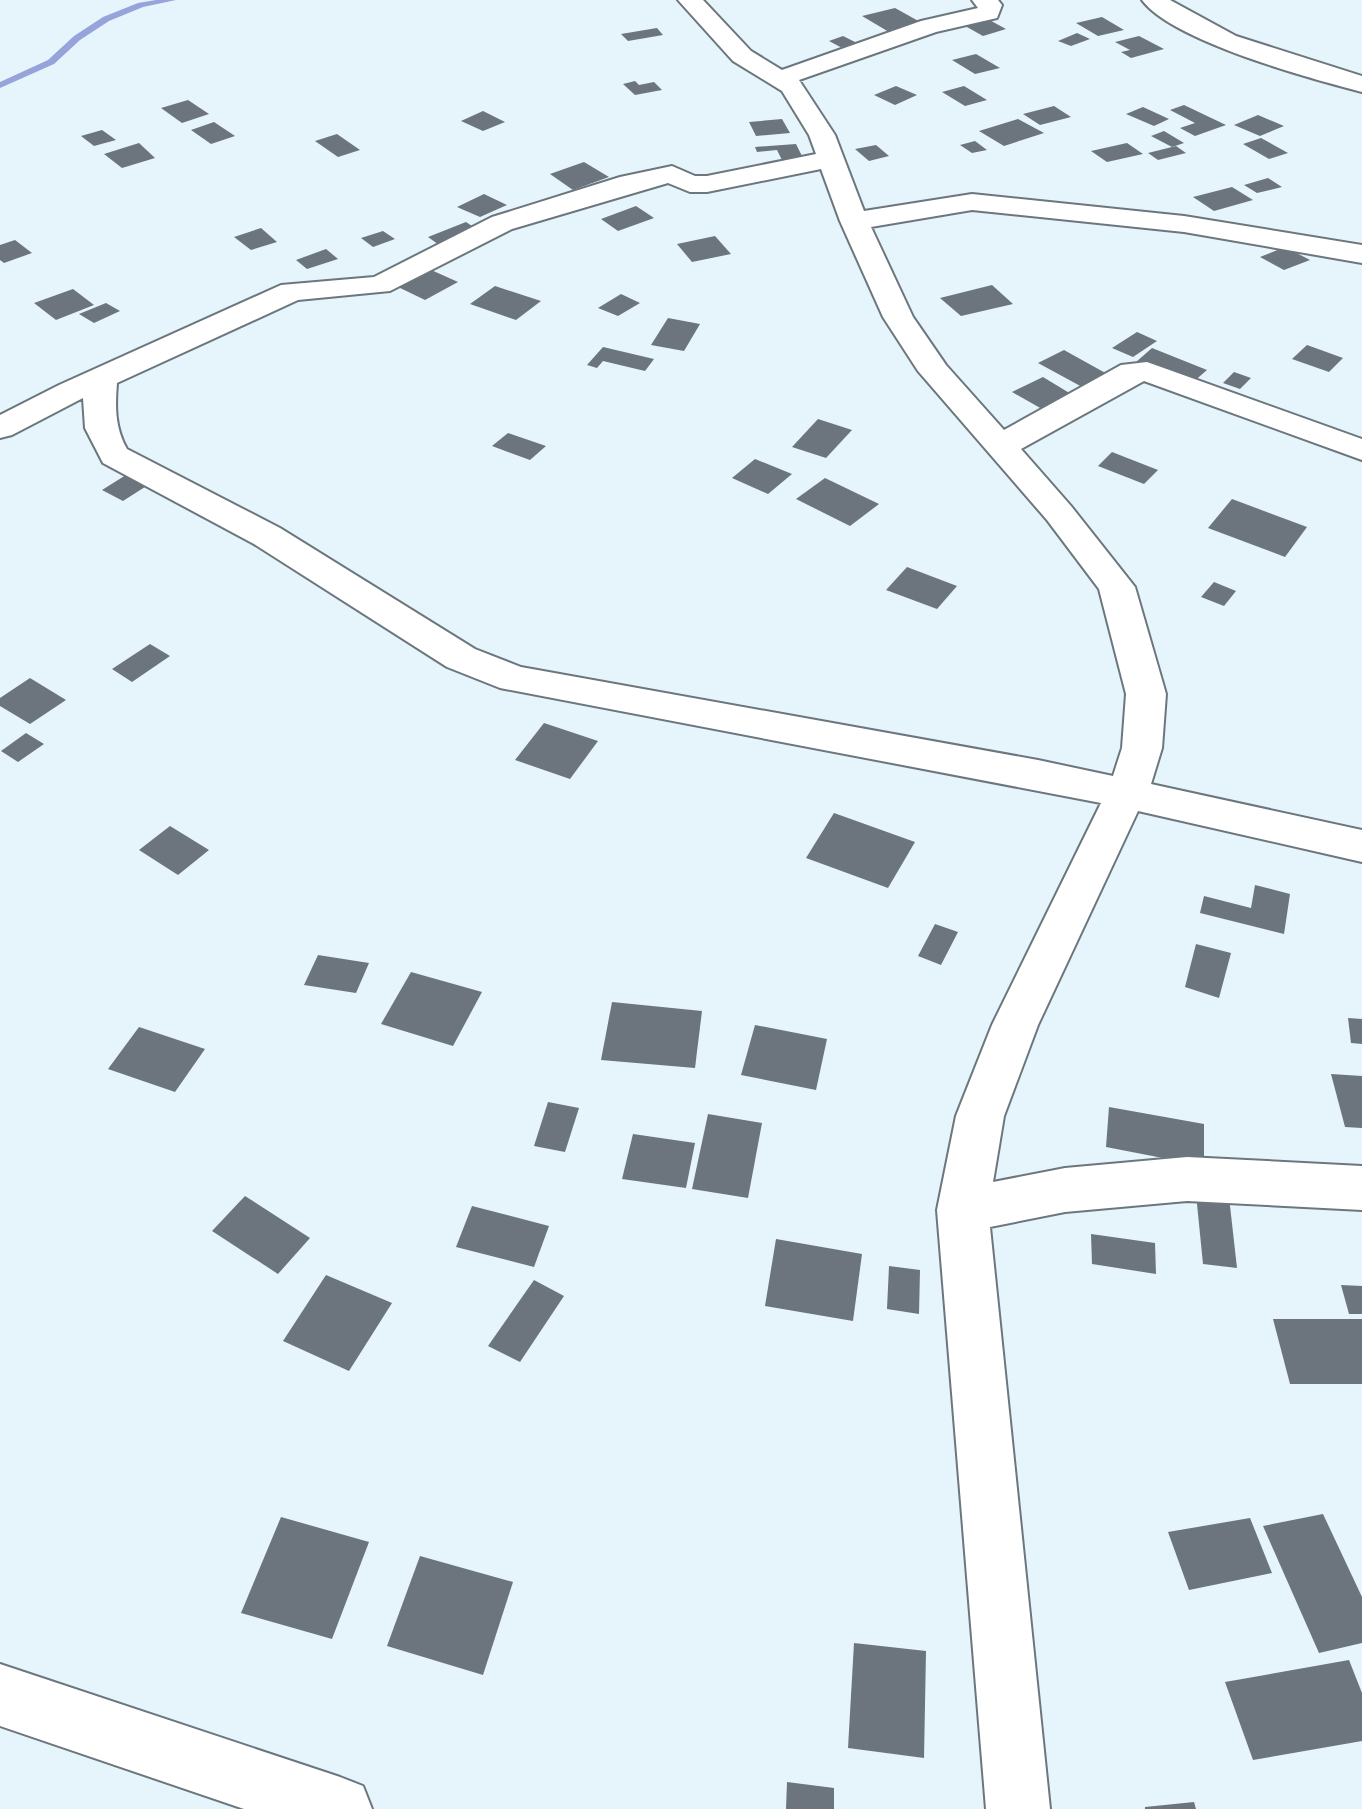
<svg xmlns="http://www.w3.org/2000/svg" width="1362" height="1809" font-family="'Noto Sans',sans-serif">
<rect width="100%" height="100%" fill="#e6f4fb"/>
<g fill="none" stroke-linecap="round" stroke-linejoin="round">
<path fill="#96a4db" fill-rule="evenodd" d="M 156,0 L 176,0 L 143,7 L 109,21 L 80,40 L 54,64 L 0,88 L 0,82 L 48,60 L 74,36 L 103,17 L 138,3 Z"/>
</g>
<g fill="#6c757e">
<path d="M 895,8 L 922,23 L 889,32 L 862,16 Z"/>
<path d="M 982,16 L 1006,29 L 983,36 L 958,22 Z"/>
<path d="M 1102,17 L 1124,30 L 1098,36 L 1076,23 Z"/>
<path d="M 657,28 L 663,35 L 628,41 L 621,34 Z"/>
<path d="M 1077,33 L 1090,39 L 1071,46 L 1058,41 Z"/>
<path d="M 843,36 L 859,44 L 844,49 L 829,41 Z"/>
<path d="M 1139,36 L 1164,49 L 1131,58 L 1121,52 L 1130,50 L 1115,42 Z"/>
<path d="M 976,54 L 1000,68 L 975,74 L 952,60 Z"/>
<path d="M 635,81 L 639,85 L 654,82 L 662,90 L 635,95 L 623,84 Z"/>
<path d="M 896,86 L 917,95 L 895,105 L 874,95 Z"/>
<path d="M 964,86 L 987,100 L 965,106 L 942,92 Z"/>
<path d="M 188,100 L 209,114 L 182,123 L 161,108 Z"/>
<path d="M 1184,105 L 1226,125 L 1195,136 L 1180,128 L 1195,123 L 1170,110 Z"/>
<path d="M 1054,106 L 1071,117 L 1040,125 L 1023,114 Z"/>
<path d="M 1143,107 L 1169,119 L 1154,126 L 1126,114 Z"/>
<path d="M 483,111 L 505,122 L 483,131 L 461,121 Z"/>
<path d="M 1258,115 L 1284,126 L 1260,136 L 1234,125 Z"/>
<path d="M 782,119 L 790,133 L 756,136 L 749,122 Z"/>
<path d="M 1018,119 L 1044,133 L 1004,146 L 979,131 Z"/>
<path d="M 214,122 L 235,136 L 211,144 L 191,130 Z"/>
<path d="M 102,130 L 116,140 L 94,146 L 81,136 Z"/>
<path d="M 1164,131 L 1184,143 L 1172,147 L 1151,136 Z"/>
<path d="M 337,134 L 360,150 L 338,157 L 315,141 Z"/>
<path d="M 1261,138 L 1288,153 L 1269,159 L 1243,144 Z"/>
<path d="M 975,141 L 987,150 L 972,153 L 960,145 Z"/>
<path d="M 139,143 L 155,158 L 122,168 L 104,154 Z"/>
<path d="M 1127,143 L 1143,154 L 1107,162 L 1091,151 Z"/>
<path d="M 796,144 L 803,158 L 782,160 L 777,150 L 757,152 L 755,147 Z"/>
<path d="M 876,145 L 889,156 L 869,161 L 855,149 Z"/>
<path d="M 1176,146 L 1186,153 L 1158,160 L 1148,153 Z"/>
<path d="M 584,162 L 609,177 L 573,190 L 550,174 Z"/>
<path d="M 1268,178 L 1282,187 L 1257,193 L 1244,185 Z"/>
<path d="M 1232,187 L 1253,200 L 1214,211 L 1193,197 Z"/>
<path d="M 484,194 L 507,205 L 480,217 L 457,207 Z"/>
<path d="M 636,206 L 654,218 L 618,231 L 601,219 Z"/>
<path d="M 466,222 L 481,232 L 442,247 L 428,237 Z"/>
<path d="M 261,228 L 277,242 L 251,250 L 234,237 Z"/>
<path d="M 383,231 L 395,239 L 373,247 L 361,238 Z"/>
<path d="M 715,236 L 731,254 L 692,262 L 677,244 Z"/>
<path d="M 15,240 L 32,253 L 4,263 L 0,260 L 0,245 Z"/>
<path d="M 1285,247 L 1310,260 L 1284,270 L 1260,257 Z"/>
<path d="M 326,249 L 338,259 L 307,269 L 296,260 Z"/>
<path d="M 429,269 L 458,282 L 425,300 L 396,286 Z"/>
<path d="M 992,285 L 1013,304 L 961,316 L 940,298 Z"/>
<path d="M 495,286 L 541,301 L 516,320 L 470,304 Z"/>
<path d="M 73,289 L 94,305 L 56,320 L 34,303 Z"/>
<path d="M 621,294 L 640,303 L 618,316 L 598,308 Z"/>
<path d="M 106,303 L 120,311 L 94,323 L 79,314 Z"/>
<path d="M 668,318 L 700,324 L 684,351 L 651,345 Z"/>
<path d="M 1137,332 L 1157,341 L 1133,357 L 1112,348 Z"/>
<path d="M 1307,345 L 1343,358 L 1329,372 L 1292,359 Z"/>
<path d="M 603,347 L 654,359 L 645,371 L 603,361 L 597,368 L 587,365 Z"/>
<path d="M 1152,348 L 1207,370 L 1192,383 L 1136,362 Z"/>
<path d="M 1064,350 L 1109,375 L 1084,388 L 1038,363 Z"/>
<path d="M 1234,372 L 1251,378 L 1240,389 L 1223,383 Z"/>
<path d="M 1043,377 L 1071,394 L 1042,409 L 1012,392 Z"/>
<path d="M 818,419 L 852,430 L 826,458 L 792,447 Z"/>
<path d="M 508,433 L 546,446 L 530,460 L 492,446 Z"/>
<path d="M 1112,452 L 1158,470 L 1144,484 L 1098,466 Z"/>
<path d="M 755,459 L 792,474 L 768,494 L 732,478 Z"/>
<path d="M 126,475 L 148,485 L 123,501 L 102,490 Z"/>
<path d="M 825,478 L 879,504 L 850,526 L 796,499 Z"/>
<path d="M 1232,499 L 1307,527 L 1285,557 L 1208,528 Z"/>
<path d="M 907,567 L 957,586 L 937,609 L 886,590 Z"/>
<path d="M 1214,582 L 1236,591 L 1224,606 L 1201,597 Z"/>
<path d="M 150,644 L 170,656 L 132,682 L 112,669 Z"/>
<path d="M 30,678 L 66,700 L 30,724 L 0,706 L 0,698 Z"/>
<path d="M 544,723 L 598,741 L 570,779 L 515,760 Z"/>
<path d="M 26,733 L 44,744 L 18,762 L 1,751 Z"/>
<path d="M 834,813 L 915,842 L 888,888 L 806,858 Z"/>
<path d="M 170,826 L 209,850 L 178,875 L 139,850 Z"/>
<path d="M 1255,885 L 1290,894 L 1284,934 L 1200,913 L 1204,896 L 1251,908 Z"/>
<path d="M 935,924 L 958,932 L 941,965 L 918,956 Z"/>
<path d="M 1196,944 L 1231,953 L 1219,998 L 1185,987 Z"/>
<path d="M 318,955 L 369,963 L 356,993 L 304,985 Z"/>
<path d="M 411,972 L 482,992 L 453,1046 L 381,1024 Z"/>
<path d="M 612,1002 L 702,1011 L 695,1068 L 601,1060 Z"/>
<path d="M 1348,1018 L 1362,1019 L 1362,1044 L 1351,1043 Z"/>
<path d="M 755,1025 L 827,1039 L 816,1090 L 741,1075 Z"/>
<path d="M 139,1027 L 205,1049 L 175,1092 L 108,1069 Z"/>
<path d="M 1331,1074 L 1362,1076 L 1362,1128 L 1345,1127 Z"/>
<path d="M 548,1102 L 579,1108 L 565,1152 L 534,1146 Z"/>
<path d="M 1109,1107 L 1204,1124 L 1204,1166 L 1106,1147 Z"/>
<path d="M 708,1114 L 762,1123 L 748,1198 L 692,1189 Z"/>
<path d="M 633,1134 L 695,1143 L 686,1188 L 622,1179 Z"/>
<path d="M 1195,1184 L 1228,1188 L 1237,1268 L 1203,1264 Z"/>
<path d="M 245,1196 L 310,1238 L 278,1274 L 212,1231 Z"/>
<path d="M 472,1206 L 549,1226 L 534,1267 L 456,1247 Z"/>
<path d="M 1091,1234 L 1155,1243 L 1156,1274 L 1092,1264 Z"/>
<path d="M 776,1239 L 862,1254 L 853,1321 L 765,1306 Z"/>
<path d="M 889,1266 L 920,1270 L 919,1314 L 887,1309 Z"/>
<path d="M 326,1275 L 392,1303 L 349,1371 L 283,1341 Z"/>
<path d="M 534,1280 L 564,1296 L 520,1362 L 488,1346 Z"/>
<path d="M 1341,1285 L 1362,1286 L 1362,1314 L 1349,1314 Z"/>
<path d="M 1273,1319 L 1362,1319 L 1362,1384 L 1290,1384 Z"/>
<path d="M 1323,1514 L 1362,1597 L 1362,1643 L 1319,1653 L 1263,1526 Z"/>
<path d="M 281,1517 L 369,1542 L 332,1639 L 241,1613 Z"/>
<path d="M 1250,1518 L 1272,1573 L 1189,1590 L 1168,1532 Z"/>
<path d="M 420,1556 L 513,1582 L 483,1675 L 387,1646 Z"/>
<path d="M 854,1643 L 926,1651 L 924,1758 L 848,1748 Z"/>
<path d="M 1349,1660 L 1362,1693 L 1362,1741 L 1253,1760 L 1225,1682 Z"/>
<path d="M 787,1782 L 834,1788 L 834,1809 L 786,1809 Z"/>
<path d="M 1194,1802 L 1196,1809 L 1145,1809 L 1145,1807 Z"/>
</g>
<g fill="none" stroke-linecap="round" stroke-linejoin="round">
<g stroke="#6b777d" stroke-width="4">
<g id="minor">
<path d="M 678,0 L 703,0 L 751,51 L 782,70 L 921,21 L 978,8 L 972,0 L 998,0 L 1002,5 L 997,18 L 936,32 L 799,80 L 835,135 L 864,211 L 972,194 L 1184,216 L 1362,245 L 1362,263 L 1184,232 L 972,210 L 871,227 L 913,317 L 946,365 L 1004,430 L 1121,365 L 1147,362 L 1362,439 L 1362,460 L 1144,381 L 1021,449 L 1071,506 L 1135,587 L 1166,694 L 1162,748 L 1151,784 L 1362,830 L 1362,862 L 1138,811 L 1038,1025 L 1004,1116 L 993,1182 L 1065,1168 L 1187,1157 L 1362,1166 L 1362,1210 L 1187,1201 L 1065,1212 L 990,1227 L 1050,1809 L 986,1809 L 937,1210 L 956,1116 L 992,1025 L 1101,803 L 500,688 L 447,667 L 254,544 L 103,463 L 85,428 L 83,398 L 12,435 L 0,438 L 0,415 L 59,385 L 281,285 L 374,277 L 492,217 L 620,177 L 672,166 L 695,176 L 707,176 L 816,154 L 809,135 L 782,91 L 733,61 ZM 821,169 L 840,221 L 883,317 L 918,371 L 1047,520 L 1099,589 L 1126,694 L 1122,748 L 1113,776 L 1038,760 L 521,667 L 475,649 L 280,528 L 127,449 C 115,428 115,407 117,383 L 298,300 L 390,291 L 512,229 L 668,183 L 690,192 L 707,192 Z"/>
<path d="M 1142,0 L 1170,0 L 1236,36 L 1362,76 L 1362,92 C 1312,79 1172,41 1142,0 Z"/>
<path d="M 0,1664 L 340,1777 L 363,1786 L 372,1809 L 244,1809 L 0,1726 Z"/>
</g>
</g>
<use href="#minor" fill="#fff" fill-rule="evenodd"/>
</g>
</svg>
